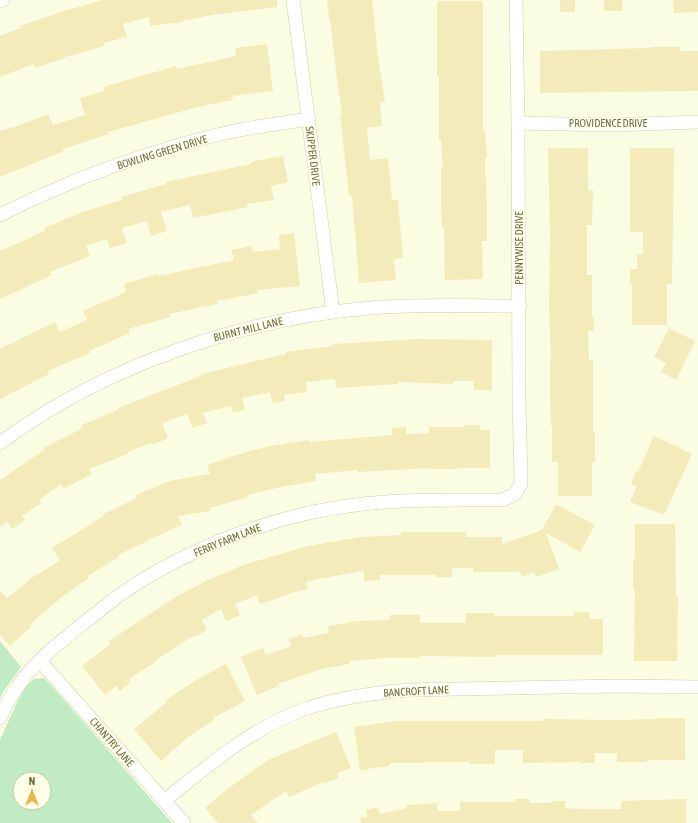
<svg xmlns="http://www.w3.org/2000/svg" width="698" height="823" font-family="'Asap Condensed',sans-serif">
<rect width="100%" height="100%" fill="#fbfde3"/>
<g fill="#c1ebc3" fill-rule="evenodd">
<path d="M 0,641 L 21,667 L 3,692 L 0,698 Z"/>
<path d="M 44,678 L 50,684 L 172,823 L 0,823 L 0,740 L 18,700 L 27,685 L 34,679 ZM 20,779 L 44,779 L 44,803 L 20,803 Z"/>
</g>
<g fill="#f3ebb9">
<path d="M 103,0 L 277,0 L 277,7 L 212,15 L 182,21 L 182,22 L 150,26 L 149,17 L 123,24 L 127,37 L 104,43 L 105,46 L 65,57 L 65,58 L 35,68 L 33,64 L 0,77 L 0,36 L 21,28 L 20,26 L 61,12 Z"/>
<path d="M 327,0 L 372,0 L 378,57 L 385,102 L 380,102 L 382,126 L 367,128 L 370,160 L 388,158 L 392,200 L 398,200 L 403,258 L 394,259 L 396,280 L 359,283 L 352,195 L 349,196 L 340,115 L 342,115 L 336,72 L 330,18 L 329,18 Z"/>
<rect x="560" y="0" width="15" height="12"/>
<rect x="604" y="0" width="18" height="11"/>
<path d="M 673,0 L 698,0 L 698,12 L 674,13 Z"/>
<path d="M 437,1 L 483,1 L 483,129 L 485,130 L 487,158 L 485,158 L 485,177 L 486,177 L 487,206 L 487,241 L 482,241 L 483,279 L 445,280 L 444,227 L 442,227 L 441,207 L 441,168 L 443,168 L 441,140 L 439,140 L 439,76 L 437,76 Z"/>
<path d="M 267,44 L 273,91 L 232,96 L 233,100 L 201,106 L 108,132 L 109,134 L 63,149 L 64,151 L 0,177 L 0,131 L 12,127 L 12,128 L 48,114 L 53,125 L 85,115 L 80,98 L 105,91 L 103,87 L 176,66 L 177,69 L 236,56 L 235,48 Z"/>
<path d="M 650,47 L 680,47 L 680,51 L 698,51 L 698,91 L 540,93 L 540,51 L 650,48 Z"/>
<path d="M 548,148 L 588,148 L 588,190 L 593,190 L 592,225 L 587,225 L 587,275 L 592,275 L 592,317 L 594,317 L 594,331 L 588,331 L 589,360 L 593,360 L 593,432 L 595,432 L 595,462 L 592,462 L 592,496 L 558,496 L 558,462 L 552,462 L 552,426 L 551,426 L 550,390 L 550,360 L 551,360 L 549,308 L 550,233 Z"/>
<path d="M 630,148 L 674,148 L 672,284 L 667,284 L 667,325 L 632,325 L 632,284 L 630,284 L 630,269 L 637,269 L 637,254 L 643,254 L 643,232 L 630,232 Z"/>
<path d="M 283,156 L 288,182 L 271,186 L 274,200 L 247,204 L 248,207 L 193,218 L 190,205 L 161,212 L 167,231 L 151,236 L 147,221 L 122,228 L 127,243 L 110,248 L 107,239 L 86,246 L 90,256 L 50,272 L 52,275 L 0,299 L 0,251 L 45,231 L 44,228 L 82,212 L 122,200 L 121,197 L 166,184 L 166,182 L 250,164 L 250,162 Z"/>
<path d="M 294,233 L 300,286 L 257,290 L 258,293 L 217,301 L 217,304 L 169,314 L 170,317 L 128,329 L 130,333 L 89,351 L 90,353 L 48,371 L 49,374 L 0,399 L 0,349 L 55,322 L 60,332 L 87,320 L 83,311 L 126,292 L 124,284 L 157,274 L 158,276 L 234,260 L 231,250 L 251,246 L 253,252 L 280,249 L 279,235 Z"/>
<path d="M 669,328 L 695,341 L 676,380 L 661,372 L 666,363 L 654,357 Z"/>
<path d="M 418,339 L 492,340 L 492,390 L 474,390 L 474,381 L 453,381 L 453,384 L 398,382 L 398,384 L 336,388 L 335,379 L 306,382 L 307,392 L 284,395 L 285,401 L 273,403 L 270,392 L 242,398 L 245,410 L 233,413 L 231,406 L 203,413 L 207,423 L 193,428 L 187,414 L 162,423 L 168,438 L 152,445 L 151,443 L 128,452 L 128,454 L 89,469 L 92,474 L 63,489 L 61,484 L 39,500 L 41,503 L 22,516 L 25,520 L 12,529 L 8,522 L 0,527 L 0,480 L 44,450 L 43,448 L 83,428 L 82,425 L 118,410 L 118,408 L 201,376 L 201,374 L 286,354 L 286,352 L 333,346 L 333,344 Z"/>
<path d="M 464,425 L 480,425 L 480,430 L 490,430 L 490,468 L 458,468 L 458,469 L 429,469 L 429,468 L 358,472 L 358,470 L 315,474 L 316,481 L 281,487 L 247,495 L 248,497 L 210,508 L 210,511 L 178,516 L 182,525 L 148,540 L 148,541 L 118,555 L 119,557 L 88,576 L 89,578 L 62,597 L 30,624 L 32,626 L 10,646 L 0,635 L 0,590 L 7,598 L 38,573 L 39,574 L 60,560 L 52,548 L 104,516 L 103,514 L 137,498 L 136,495 L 169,481 L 210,474 L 207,465 L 243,453 L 271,446 L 309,440 L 309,442 L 392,435 L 392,428 L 406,427 L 406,434 L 429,433 L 429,427 L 464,427 Z"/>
<path d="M 654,436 L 692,454 L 664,515 L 630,502 L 637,486 L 631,484 L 636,471 L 638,472 Z"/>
<path d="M 556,504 L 595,525 L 580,552 L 546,533 L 559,569 L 536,577 L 534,572 L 521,577 L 520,572 L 473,572 L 473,568 L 452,568 L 452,577 L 436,577 L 436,575 L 380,575 L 380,580 L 364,581 L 364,571 L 318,579 L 306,582 L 308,589 L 287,594 L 288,595 L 260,604 L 257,595 L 235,604 L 240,615 L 226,621 L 221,609 L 202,620 L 207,630 L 194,637 L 193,636 L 156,660 L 157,661 L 129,679 L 131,682 L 120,691 L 116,686 L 105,695 L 82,666 L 110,644 L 109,641 L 177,596 L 208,580 L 246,564 L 308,546 L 361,537 L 401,535 L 401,532 L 466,532 L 466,537 L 502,537 L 502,544 L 542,530 Z"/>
<path d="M 635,524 L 675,524 L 676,596 L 678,596 L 677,661 L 634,661 L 635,589 L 633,589 L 633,559 L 635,559 Z"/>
<path d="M 574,612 L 589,612 L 589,619 L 603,619 L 603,655 L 495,655 L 495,657 L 420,656 L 420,658 L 385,658 L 349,661 L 349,664 L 321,669 L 278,684 L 279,686 L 257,695 L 241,657 L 263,648 L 266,655 L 291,646 L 289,639 L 302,634 L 303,638 L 329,633 L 328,626 L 358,621 L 390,620 L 390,615 L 420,615 L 420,623 L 466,623 L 466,613 L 495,613 L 495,616 L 574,616 Z"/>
<path d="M 226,664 L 245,701 L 213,718 L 214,720 L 188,737 L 161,761 L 134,729 L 167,702 L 166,700 L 198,679 Z"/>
<path d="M 656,718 L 685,718 L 685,760 L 647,760 L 647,762 L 617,762 L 617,753 L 595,753 L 595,763 L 580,763 L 580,762 L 523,763 L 523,750 L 495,750 L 495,764 L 470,764 L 470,762 L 426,762 L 426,763 L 389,763 L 389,766 L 360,770 L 354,727 L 396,721 L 543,721 L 543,719 L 617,720 L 656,719 Z"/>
<path d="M 336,732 L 351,768 L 337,773 L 339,778 L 325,783 L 324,782 L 289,797 L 286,791 L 251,815 L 258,823 L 218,823 L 205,808 L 226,790 L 268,760 Z"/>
<path d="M 515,799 L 529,799 L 529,803 L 551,803 L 551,801 L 565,801 L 565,808 L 580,809 L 621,809 L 621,801 L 686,799 L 686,823 L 361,823 L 360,818 L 367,817 L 366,810 L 378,807 L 380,814 L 407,808 L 407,805 L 437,803 L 437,811 L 460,811 L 460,802 L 515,802 Z"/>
</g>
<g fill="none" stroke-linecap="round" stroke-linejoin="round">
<g stroke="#d0ceac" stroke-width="14">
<g id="minor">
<path d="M 293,0 L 333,312"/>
<path d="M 0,1 L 3,0"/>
<path d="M 518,123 L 611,125 L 698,122"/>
<path d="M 0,215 C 74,178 153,149 234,131 C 259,126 284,123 309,119"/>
<path d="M 0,443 C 104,366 243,318 371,308 C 420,304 470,306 520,306"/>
<path d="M 40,661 L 184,823"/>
<path d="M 0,718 C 5,708 9,698 16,689 C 34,661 64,639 90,618 C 101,610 111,601 121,594 C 191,546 279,513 363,504 C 409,499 456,500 503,500 L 515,494 L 521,484 L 521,476 L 519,404 L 518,123 L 516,0"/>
<path d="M 164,801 C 208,766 251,728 305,709 C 337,698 372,693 407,690 L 617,686 L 698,687"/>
</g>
</g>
<use href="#minor" stroke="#fff" stroke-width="13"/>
</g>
<g text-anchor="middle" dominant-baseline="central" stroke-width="3" stroke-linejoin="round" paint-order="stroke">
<g font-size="11" fill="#756d48" stroke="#fdffe9">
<text x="608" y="123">PROVIDENCE DRIVE</text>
<text transform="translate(162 152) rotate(-17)">BOWLING GREEN DRIVE</text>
<text transform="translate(313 156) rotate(83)">SKIPPER DRIVE</text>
<text transform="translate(519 248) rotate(-90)">PENNYWISE DRIVE</text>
<text transform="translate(248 329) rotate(-14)">BURNT MILL LANE</text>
<text transform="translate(227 540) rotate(-22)">FERRY FARM LANE</text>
<text transform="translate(416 691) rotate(-3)">BANCROFT LANE</text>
<text transform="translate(112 742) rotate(49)">CHANTRY LANE</text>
</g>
</g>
<g transform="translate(32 791)"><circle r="19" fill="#fdffe9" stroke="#c7c5a9"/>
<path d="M0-3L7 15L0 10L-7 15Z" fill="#eab644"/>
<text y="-6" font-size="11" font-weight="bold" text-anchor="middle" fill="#756d48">N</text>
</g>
</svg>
